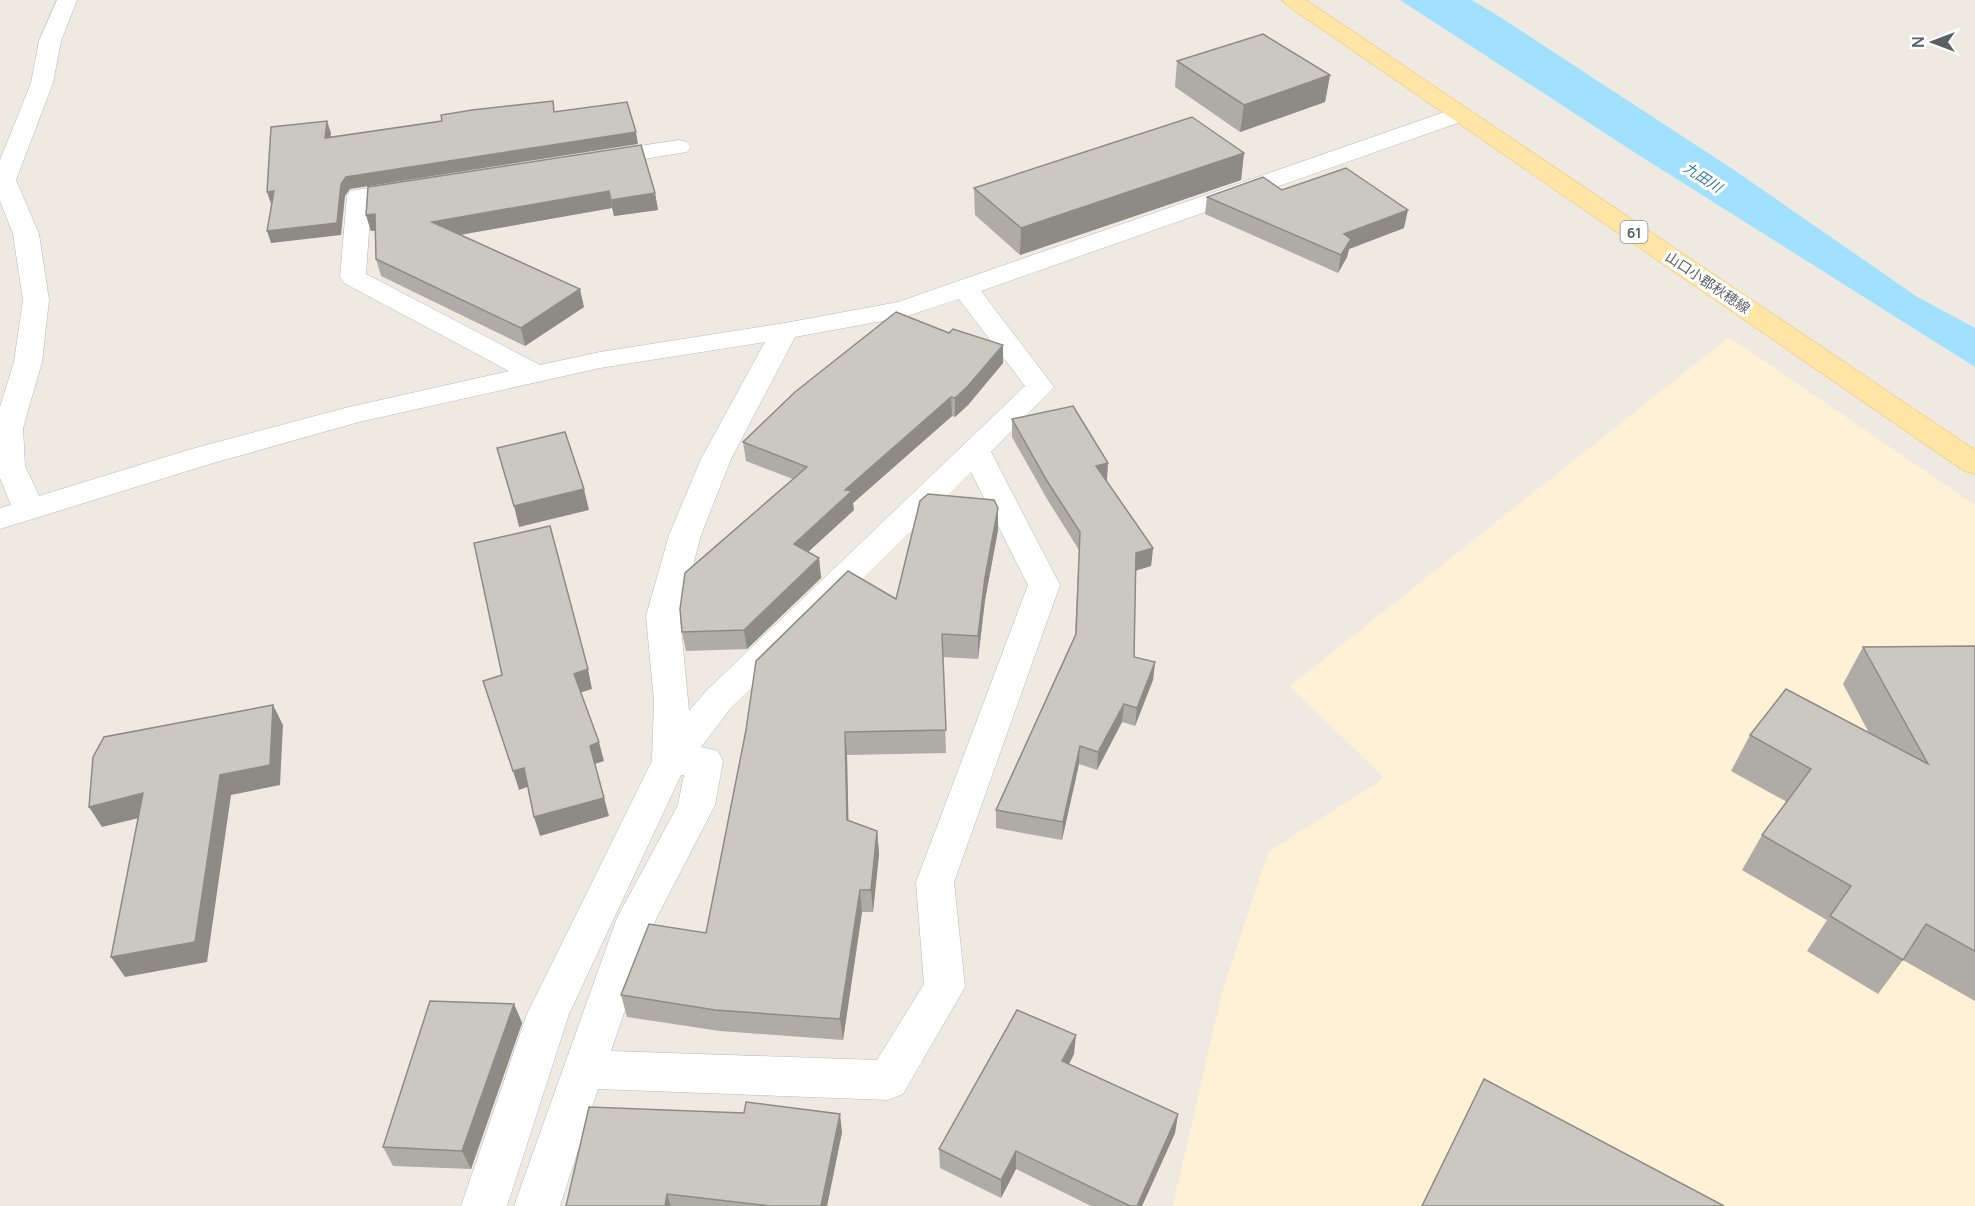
<svg xmlns="http://www.w3.org/2000/svg" width="1975" height="1206" font-family="Manrope,'Noto Sans JP',sans-serif">
<rect width="100%" height="100%" fill="#eeeae1"/>
<path fill="#fff1d6" d="M 1729,337 L 1975,505 L 1975,1206 L 1173,1206 L 1221,996 L 1268,852 L 1384,778 L 1290,686 Z"/>
<path fill="#a1e1ff" d="M 1400,0 L 1472,0 L 1503,19 L 1734,170 L 1916,296 L 1975,328 L 1975,367 L 1637,154 Z"/>
<g fill="none" stroke-linecap="round" stroke-linejoin="round">
<g stroke="#b4b9bd" stroke-width="1">
<g id="minor">
<path d="M 57,0 L 77,0 L 61,41 L 53,83 L 16,180 L 39,234 L 49,300 L 42,362 L 23,428 L 25,466 L 39,496 L 188,450 L 345,408 L 509,371 L 344,283 L 340,277 L 347,196 L 350,191 L 413,181 L 422,183 L 425,188 L 422,193 L 371,202 L 366,274 L 540,365 L 600,352 L 785,323 L 898,302 L 1453,109 L 1461,107 L 1469,109 L 1472,114 L 1469,119 L 981,291 L 1054,387 L 991,452 L 1060,585 L 954,882 L 965,987 L 903,1094 L 888,1100 L 598,1089 L 560,1206 L 514,1206 L 617,918 L 678,805 L 684,775 L 681,775 L 569,1014 L 507,1206 L 461,1206 L 527,1014 L 652,761 L 654,701 L 646,616 L 669,535 L 701,459 L 765,342 L 600,368 L 359,422 L 210,464 L 0,529 L 0,508 L 11,505 L 0,478 L 0,407 L 14,362 L 23,300 L 13,234 L 0,201 L 0,160 L 31,83 L 39,41 ZM 959,299 L 1025,386 L 706,691 L 689,711 L 680,616 L 701,535 L 731,459 L 795,337 L 904,317 ZM 971,472 L 1028,585 L 916,882 L 924,984 L 877,1060 L 611,1051 L 656,919 L 715,805 L 723,761 L 718,751 L 701,747 L 730,709 Z"/>
<path d="M 679,140 L 687,142 L 691,147 L 687,152 L 600,166 L 592,164 L 588,159 L 592,154 L 600,152 Z"/>
</g>
</g>
<g stroke="#fab74e" stroke-width="1">
<path id="major" d="M 1282,0 L 1306,0 L 1975,450 L 1975,474 L 1964,471 L 1285,4 Z"/>
</g>
<use href="#minor" fill="#fff" fill-rule="evenodd"/>
<use href="#major" fill="#ffe6a6" fill-rule="evenodd"/>
</g>
<g fill="#afaba6">
<path d="M 1177,61 L 1330,75 L 1325,102 L 1240,132 L 1175,87 Z"/>
<path d="M 1244,153 L 1241,180 L 1020,255 L 975,215 L 974,188 Z"/>
<path d="M 1282,190 L 1404,228 L 1349,249 L 1347,257 L 1338,273 L 1205,214 L 1207,197 Z"/>
<path d="M 655,193 L 658,210 L 614,216 L 612,208 L 460,235 L 584,307 L 525,346 L 381,276 L 376,259 L 375,231 L 371,231 L 366,215 Z"/>
<path d="M 1003,363 L 968,405 L 955,417 L 952,416 L 853,503 L 854,510 L 808,552 L 819,558 L 821,578 L 747,649 L 686,651 L 682,632 L 793,479 L 746,461 L 743,442 Z"/>
<path d="M 1012,419 L 1107,481 L 1153,548 L 1151,566 L 1136,570 L 1134,657 L 1155,662 L 1153,680 L 1135,726 L 1122,722 L 1097,770 L 1079,764 L 1062,840 L 996,828 L 996,810 L 1075,635 L 1079,550 L 1047,499 L 1012,437 Z"/>
<path d="M 998,530 L 985,600 L 978,659 L 943,657 L 946,753 L 847,755 L 848,820 L 877,831 L 879,854 L 873,912 L 862,912 L 843,1040 L 720,1031 L 627,1017 L 621,995 L 706,933 L 896,599 Z"/>
<path d="M 1975,646 L 1975,1001 L 1903,960 L 1878,994 L 1807,951 L 1827,920 L 1742,870 L 1762,835 L 1787,802 L 1731,771 L 1750,735 L 1869,733 L 1843,684 L 1863,647 Z"/>
<path d="M 514,1004 L 522,1023 L 471,1169 L 393,1166 L 383,1147 Z"/>
<path d="M 1074,1054 L 1069,1064 L 1178,1114 L 1175,1133 L 1142,1206 L 1091,1206 L 1016,1169 L 1001,1198 L 940,1168 L 939,1149 Z"/>
<path d="M 842,1132 L 827,1206 L 566,1206 Z"/>
</g>
<g fill="#8e8b87">
<path d="M 1330,75 L 1325,102 L 1240,132 L 1244,105 Z"/>
<path d="M 327,121 L 331,133 L 329,149 L 325,138 Z"/>
<path d="M 636,132 L 638,144 L 350,189 L 345,196 L 341,235 L 271,243 L 267,231 L 341,184 L 346,177 Z"/>
<path d="M 1244,153 L 1241,180 L 1020,255 L 1021,228 Z"/>
<path d="M 274,191 L 271,204 L 267,192 Z"/>
<path d="M 609,191 L 612,208 L 436,239 L 432,222 Z"/>
<path d="M 655,193 L 658,210 L 614,216 L 611,200 Z"/>
<path d="M 1408,210 L 1404,228 L 1349,249 L 1347,257 L 1338,273 L 1344,234 Z"/>
<path d="M 375,214 L 380,230 L 371,231 L 366,215 Z"/>
<path d="M 580,289 L 584,307 L 525,346 L 521,328 Z"/>
<path d="M 1003,345 L 1003,363 L 968,405 L 955,417 L 955,398 Z"/>
<path d="M 951,397 L 952,416 L 853,503 L 854,510 L 796,563 L 794,544 L 845,490 Z"/>
<path d="M 1108,463 L 1107,481 L 1096,466 Z"/>
<path d="M 584,489 L 589,510 L 519,527 L 514,506 Z"/>
<path d="M 998,508 L 998,530 L 985,600 L 978,659 L 978,636 L 985,577 Z"/>
<path d="M 1153,548 L 1151,566 L 1135,571 L 1136,553 Z"/>
<path d="M 819,558 L 821,578 L 747,649 L 744,630 Z"/>
<path d="M 1155,662 L 1153,680 L 1135,726 L 1137,708 Z"/>
<path d="M 588,669 L 592,689 L 579,693 L 574,674 Z"/>
<path d="M 1124,704 L 1122,722 L 1097,770 L 1098,752 Z"/>
<path d="M 273,705 L 283,725 L 280,785 L 231,795 L 207,962 L 125,977 L 111,957 L 220,775 Z"/>
<path d="M 845,732 L 847,755 L 849,842 L 847,820 Z"/>
<path d="M 599,742 L 604,761 L 595,764 L 609,816 L 540,836 L 534,817 L 590,746 Z"/>
<path d="M 1080,746 L 1079,764 L 1062,840 L 1063,822 Z"/>
<path d="M 524,768 L 530,786 L 519,790 L 513,771 Z"/>
<path d="M 143,793 L 155,814 L 102,827 L 89,807 Z"/>
<path d="M 877,831 L 879,854 L 873,912 L 871,890 Z"/>
<path d="M 860,890 L 862,912 L 843,1040 L 840,1019 Z"/>
<path d="M 514,1004 L 522,1023 L 471,1169 L 462,1151 Z"/>
<path d="M 1076,1035 L 1074,1054 L 1061,1080 L 1062,1061 Z"/>
<path d="M 840,1114 L 842,1132 L 827,1206 L 821,1206 Z"/>
<path d="M 1178,1114 L 1175,1133 L 1142,1206 L 1137,1206 Z"/>
<path d="M 1016,1151 L 1016,1169 L 1001,1198 L 1001,1180 Z"/>
<path d="M 667,1194 L 671,1206 L 665,1206 Z"/>
</g>
<g fill="#cbc7c1" stroke="#8e8b87" stroke-width="1.5">
<path d="M 1263,34 L 1330,75 L 1244,105 L 1177,61 Z"/>
<path d="M 553,101 L 554,112 L 627,102 L 636,132 L 346,177 L 341,184 L 337,223 L 267,231 L 274,191 L 267,192 L 271,127 L 327,121 L 325,138 L 442,121 L 441,115 L 472,110 Z"/>
<path d="M 1192,117 L 1244,153 L 1021,228 L 974,188 Z"/>
<path d="M 641,145 L 655,193 L 611,200 L 609,191 L 432,222 L 580,289 L 521,328 L 376,259 L 375,214 L 366,215 L 368,187 Z"/>
<path d="M 1346,168 L 1408,210 L 1344,234 L 1351,239 L 1341,255 L 1207,197 L 1263,177 L 1282,190 Z"/>
<path d="M 896,312 L 949,333 L 953,329 L 1003,345 L 968,386 L 955,398 L 951,397 L 845,490 L 852,491 L 794,544 L 819,558 L 744,630 L 682,632 L 680,609 L 685,573 L 807,467 L 743,442 L 795,392 Z"/>
<path d="M 1073,406 L 1108,463 L 1096,466 L 1153,548 L 1136,553 L 1134,657 L 1155,662 L 1137,708 L 1124,704 L 1098,752 L 1080,746 L 1063,822 L 996,810 L 1076,634 L 1080,532 L 1047,481 L 1012,419 Z"/>
<path d="M 565,432 L 584,489 L 514,506 L 497,448 Z"/>
<path d="M 928,494 L 994,500 L 998,508 L 985,577 L 978,636 L 942,634 L 946,730 L 845,732 L 847,820 L 877,831 L 871,890 L 860,890 L 840,1019 L 715,1010 L 621,995 L 649,924 L 706,933 L 746,730 L 756,661 L 848,571 L 896,599 L 920,501 Z"/>
<path d="M 550,526 L 588,669 L 574,674 L 599,742 L 590,746 L 604,798 L 534,817 L 524,768 L 513,771 L 483,681 L 502,675 L 474,543 Z"/>
<path d="M 1975,646 L 1975,951 L 1926,924 L 1903,960 L 1830,916 L 1851,886 L 1762,835 L 1811,769 L 1750,735 L 1786,689 L 1928,764 L 1863,647 Z"/>
<path d="M 273,705 L 270,765 L 220,775 L 195,942 L 111,957 L 143,793 L 89,807 L 93,757 L 104,737 Z"/>
<path d="M 430,1001 L 514,1004 L 462,1151 L 383,1147 Z"/>
<path d="M 1017,1010 L 1076,1035 L 1062,1061 L 1178,1114 L 1137,1206 L 1130,1206 L 1016,1151 L 1001,1180 L 939,1149 Z"/>
<path d="M 1484,1079 L 1724,1206 L 1422,1206 Z"/>
<path d="M 746,1102 L 840,1114 L 821,1206 L 770,1206 L 667,1194 L 665,1206 L 566,1206 L 589,1107 L 744,1113 Z"/>
</g>
<g text-anchor="middle" dominant-baseline="central" stroke-width="6" stroke-linejoin="round" paint-order="stroke">
<g font-size="14" font-style="italic" fill="#3377a5" stroke="#fff">
<text transform="translate(1703 177) rotate(33)">九田川</text>
</g>
<rect fill="#fff" stroke="#8c8f92" stroke-width="1.5" x="1620.5" y="221" width="27" height="22" rx="4.5"/>
<g font-size="14" font-weight="bold" fill="#5a5f64">
<text x="1634" y="232">61</text>
</g>
<g font-size="14" fill="#5a5f64" stroke="#fff">
<text transform="translate(1708 282) rotate(34)">山口小郡秋穂線</text>
</g>
</g>
<g transform="translate(1933 42) rotate(270)" stroke="#ffffff" stroke-width="4.5" paint-order="stroke">
<path d="M0-4.5L10 22L0 15L-10 22Z" fill="#5a5f64"/>
<text y="-9" font-size="16" font-weight="bold" text-anchor="middle" fill="#5a5f64">N</text>
</g>
</svg>
